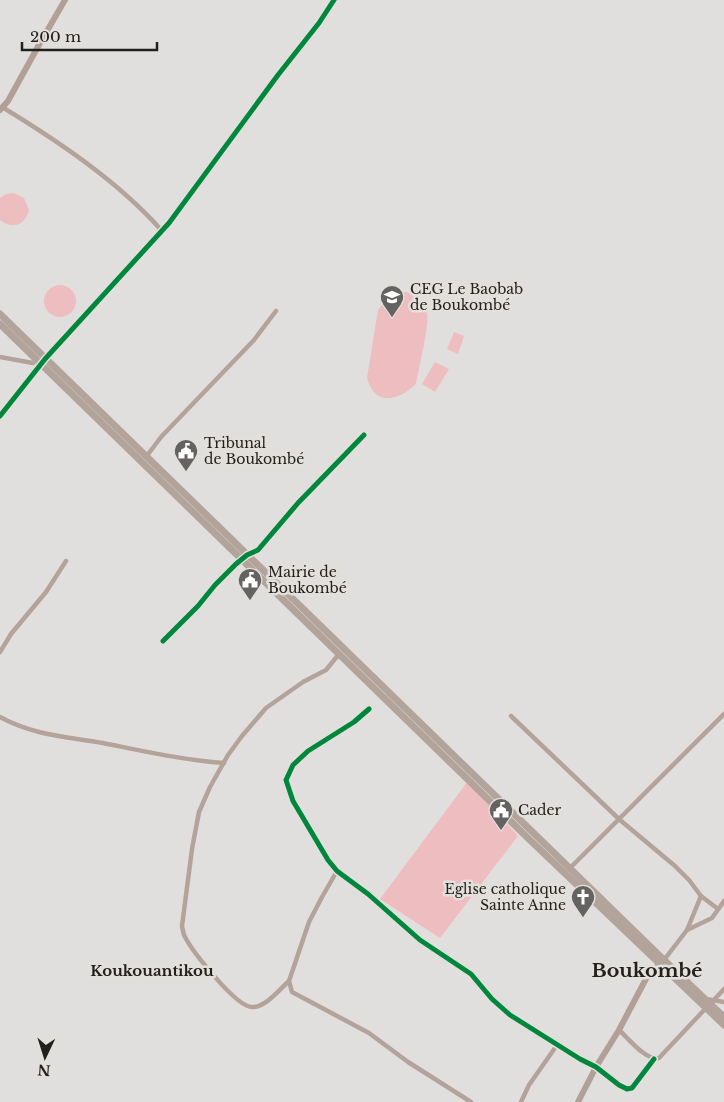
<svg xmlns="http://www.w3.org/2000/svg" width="724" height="1102" font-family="'Libre Baskerville',serif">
<rect width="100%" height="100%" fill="#e1dfdd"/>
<g fill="#eebdc0">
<path d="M 14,193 L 24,198 L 29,210 C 26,225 12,230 0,220 L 0,198 L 6,194 Z"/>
<circle cx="60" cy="301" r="16"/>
<path d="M 406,292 C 415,295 425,303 427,313 C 430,324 418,371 416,384 C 398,401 375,407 367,378 L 378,310 L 391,293 Z"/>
<path d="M 454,332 L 464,336 L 458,354 L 447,349 Z"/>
<path d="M 435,362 L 449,369 L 435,392 L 422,384 Z"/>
<path d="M 468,781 L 518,836 L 440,938 L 380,899 Z"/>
</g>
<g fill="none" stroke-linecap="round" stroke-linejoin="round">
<g stroke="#b4a39a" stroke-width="4.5">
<path d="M 2,107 C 58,141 119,182 162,231"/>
<path d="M 0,357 L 33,363"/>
<path d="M 0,416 L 45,359 L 169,223 L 278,75 L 319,23 L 334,0"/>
<path d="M 146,457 L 161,437 L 254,340 L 276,311"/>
<path d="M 163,641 L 198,606 L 215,585 L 236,564 L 247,555 L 258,550 L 298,503 L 364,435"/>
<path d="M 0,652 L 11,634 L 46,592 L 66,561"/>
<path d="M 369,709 L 354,722 L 308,751 L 293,765 L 286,780 L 293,801 L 328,860 L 337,871 L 368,894 L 420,940 L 471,974 L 492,999 L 510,1015 L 580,1059 L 596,1067 L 619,1085 L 627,1089 L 632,1088 L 654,1059"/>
<path d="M 511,716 L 620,820 L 675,866 L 689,880 L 701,896 L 718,909"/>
<path d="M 0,717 C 32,735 68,737 103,743 C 143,751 183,760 224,763"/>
<path d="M 570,868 L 724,714"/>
<path d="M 337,871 L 322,897 L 309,922 L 289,981 L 292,992 L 369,1033 L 408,1062 L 471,1102"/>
<path d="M 687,930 L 701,896"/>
<path d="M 664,960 L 687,930 L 712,918 L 724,901"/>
<path d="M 289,981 C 280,989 265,1008 252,1007 C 236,1007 193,952 185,937 C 183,934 183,930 182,926 L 192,849 L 199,812 L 210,787 L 228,755 L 242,736 L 266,708 L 303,682 L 326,670 L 339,654"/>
<path d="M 706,999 L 724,1002"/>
<path d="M 713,1001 L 724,989"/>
<path d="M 619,1030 C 629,1039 646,1061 659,1058 L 706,1008"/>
<path d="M 521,1102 L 529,1085 L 557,1045"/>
</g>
<g stroke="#b2a096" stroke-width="6">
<path d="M 0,110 L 8,101 L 40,43 L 65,0"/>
<path d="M 578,1102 L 596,1067 L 619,1030 L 648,975 L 663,961"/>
</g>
<g stroke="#b3a49b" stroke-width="7">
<path d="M 0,314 L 664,960 L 724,1017"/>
<path d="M 0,324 L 531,841 L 724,1025"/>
</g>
<g stroke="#e3e0db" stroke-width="8">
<g id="cycleway">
<path d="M 0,416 L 45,359 L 169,223 L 278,75 L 319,23 L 334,0"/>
<path d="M 163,641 L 198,606 L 215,585 L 236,564 L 247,555 L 258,550 L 298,503 L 364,435"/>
<path d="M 369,709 L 354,722 L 308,751 L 293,765 L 286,780 L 293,801 L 328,860 L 337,871 L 368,894 L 420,940 L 471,974 L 492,999 L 510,1015 L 580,1059 L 596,1067 L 619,1085 L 627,1089 L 632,1088 L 654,1059"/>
</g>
</g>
<use href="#cycleway" stroke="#00873e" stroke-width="5"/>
</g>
<defs>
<g id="school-pin" transform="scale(1.25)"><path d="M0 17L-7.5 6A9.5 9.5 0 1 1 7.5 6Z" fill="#646361" stroke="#e3e0db"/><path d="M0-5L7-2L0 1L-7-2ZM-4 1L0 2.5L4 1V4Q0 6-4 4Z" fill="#fff"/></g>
<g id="civic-pin" transform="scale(1.25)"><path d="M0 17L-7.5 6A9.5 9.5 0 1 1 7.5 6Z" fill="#646361" stroke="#e3e0db"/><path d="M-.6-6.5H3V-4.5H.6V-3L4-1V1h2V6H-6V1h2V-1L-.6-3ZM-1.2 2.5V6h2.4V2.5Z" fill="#fff"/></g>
<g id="church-pin" transform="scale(1.25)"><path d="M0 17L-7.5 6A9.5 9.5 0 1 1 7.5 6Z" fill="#646361" stroke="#e3e0db"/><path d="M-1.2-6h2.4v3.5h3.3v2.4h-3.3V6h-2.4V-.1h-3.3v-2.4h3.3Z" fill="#fff"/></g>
</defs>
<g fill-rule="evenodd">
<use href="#school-pin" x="392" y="297"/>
<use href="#civic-pin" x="186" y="451"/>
<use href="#civic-pin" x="250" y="580"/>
<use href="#civic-pin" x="501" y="810"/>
<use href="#church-pin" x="583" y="897"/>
</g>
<g text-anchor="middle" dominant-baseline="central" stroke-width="5" stroke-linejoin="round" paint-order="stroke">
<g font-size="14" fill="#21201e" stroke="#e3e0db" text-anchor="start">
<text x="410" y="289">CEG Le Baobab<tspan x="410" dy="16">de Boukombé</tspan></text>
<text x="204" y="443">Tribunal<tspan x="204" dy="16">de Boukombé</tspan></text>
<text x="268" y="572">Mairie de<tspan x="268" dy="16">Boukombé</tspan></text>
<text x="518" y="810">Cader</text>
<text x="566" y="889" text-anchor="end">Eglise catholique<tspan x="566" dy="16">Sainte Anne</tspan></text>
</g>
<g font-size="15" font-weight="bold" fill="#21201e" stroke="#e3e0db">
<text x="152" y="970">Koukouantikou</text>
</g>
<g font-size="19" font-weight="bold" fill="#21201e" stroke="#e3e0db">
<text x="647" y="970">Boukombé</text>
</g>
</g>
<g transform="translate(45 1057) rotate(184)" stroke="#e3e0db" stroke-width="4" paint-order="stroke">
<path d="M0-4L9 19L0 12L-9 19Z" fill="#21201e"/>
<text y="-8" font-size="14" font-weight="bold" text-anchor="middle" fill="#21201e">N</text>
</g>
<path d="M22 42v8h135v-8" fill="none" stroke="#21201e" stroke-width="2.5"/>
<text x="30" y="42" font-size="15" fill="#21201e" stroke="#e3e0db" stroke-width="4" paint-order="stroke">200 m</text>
</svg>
